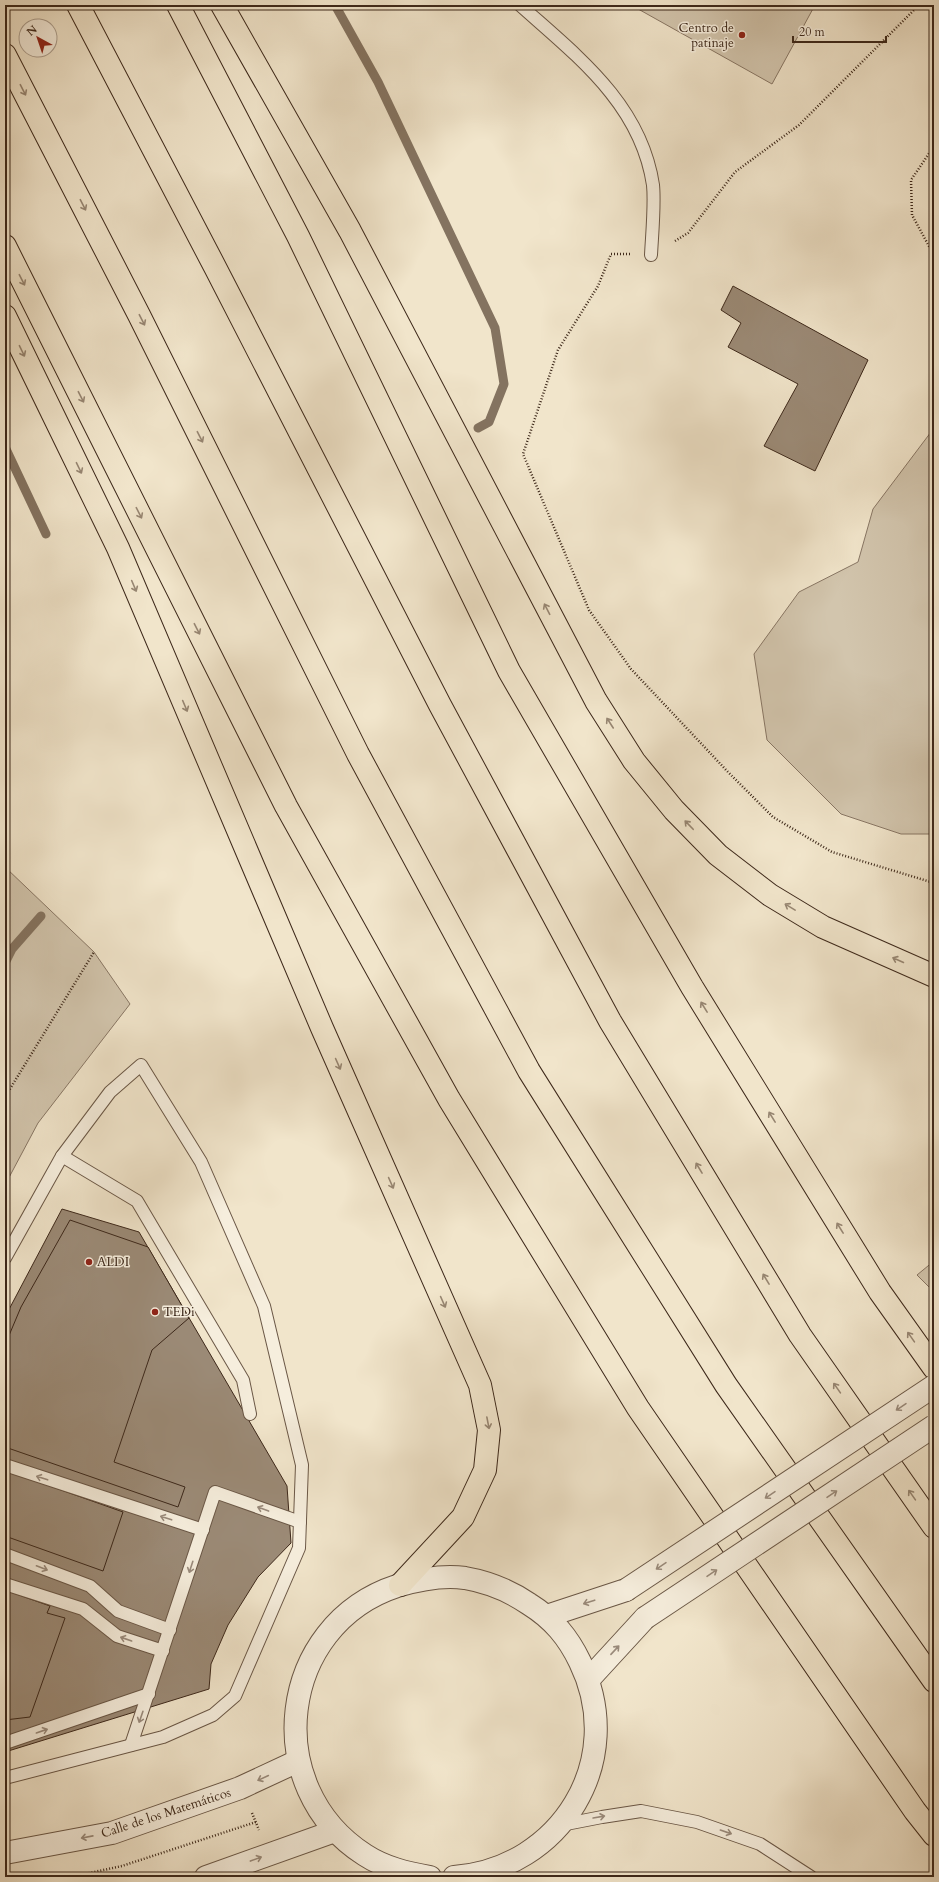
<svg xmlns="http://www.w3.org/2000/svg" width="939" height="1882" font-family="Cardo,serif">
<rect width="100%" height="100%" fill="#f1e5cb"/>
<filter id="stains"><feTurbulence type="fractalNoise" baseFrequency=".005" numOctaves="4"/><feColorMatrix values="0 0 0 0 .2 0 0 0 0 .09 0 0 0 0 .02 0 0 0 .5 -.17"/></filter>
<radialGradient id="worn" r=".72"><stop offset=".6" stop-color="#630" stop-opacity="0"/><stop offset="1" stop-color="#630" stop-opacity=".3"/></radialGradient>
<g fill="#d2c5ad" stroke="#887664">
<path d="M 631,5 L 815,5 L 772,84 Z"/>
<path d="M 934,428 L 934,834 L 901,834 L 841,814 L 767,740 L 754,654 L 799,592 L 858,562 L 873,509 Z"/>
<path d="M 5,867 L 94,952 L 130,1004 L 38,1123 L 5,1185 Z"/>
<path d="M 934,1261 L 934,1292 L 917,1275 Z"/>
</g>
<g fill="none" stroke-linecap="round" stroke-linejoin="round">
<g stroke="#847360" stroke-width="9">
<path d="M 335,5 L 378,82 L 495,328 L 504,384 L 489,422 L 478,428"/>
<path d="M 5,447 L 46,534"/>
<path d="M 5,963 L 12,949 L 41,916"/>
</g>
</g>
<g fill="#9b8a76" stroke="#3d281a">
<path d="M 733,286 L 868,360 L 815,471 L 764,446 L 798,384 L 728,347 L 741,323 L 721,310 Z"/>
<path d="M 62,1209 L 139,1232 L 287,1486 L 291,1543 L 258,1577 L 228,1625 L 211,1664 L 209,1689 L 5,1752 L 5,1317 Z"/>
<path d="M 70,1220 L 148,1247 L 189,1318 L 152,1350 L 114,1462 L 185,1487 L 178,1507 L 5,1447 L 5,1345 L 21,1307 Z"/>
<path d="M 5,1470 L 123,1512 L 103,1571 L 5,1536 Z"/>
<path d="M 5,1590 L 50,1606 L 47,1613 L 65,1618 L 30,1717 L 5,1720 Z"/>
</g>
<g fill="none" stroke-linecap="round" stroke-linejoin="round">
<g stroke="#6a5746" stroke-width="14">
<g id="service">
<path d="M 520,5 C 577,56 641,104 653,185 C 655,204 652,235 651,255"/>
<path d="M 62,1156 L 137,1201 L 243,1380 L 250,1414"/>
<path d="M 5,1258 L 62,1156 L 110,1092 L 141,1065 L 201,1162 L 264,1306 L 302,1465 L 299,1548 L 235,1696 L 213,1715 L 163,1737 L 5,1778"/>
<path d="M 5,1465 L 203,1530"/>
<path d="M 5,1554 L 90,1586 L 118,1611 L 170,1630"/>
<path d="M 5,1584 L 83,1609 L 117,1636 L 163,1651"/>
<path d="M 5,1743 L 149,1694"/>
<path d="M 131,1745 L 215,1492 L 300,1522"/>
<path d="M 561,1825 L 602,1817 L 641,1811 L 697,1822 L 760,1844 L 811,1877"/>
</g>
</g>
<g stroke="#6a5746" stroke-width="24">
<g id="minor">
<path d="M 547,1616 L 626,1590"/>
<path d="M 589,1679 L 645,1618"/>
<path d="M 5,1853 L 112,1833 L 240,1788 L 298,1761"/>
<path d="M 206,1877 L 335,1831"/>
<path d="M 430,1877 C 407,1873 385,1868 365,1855 C 259,1787 278,1625 397,1586 C 417,1580 444,1575 465,1578 C 488,1582 510,1591 529,1604 C 553,1619 568,1637 580,1662 C 628,1760 561,1869 454,1877"/>
</g>
</g>
<g stroke="#3d281a" stroke-width="24">
<g id="trunk">
<path d="M 178,5 L 298,236 L 509,671 L 692,987 L 880,1292 L 934,1368"/>
<path d="M 222,5 L 350,231 L 596,701 L 634,761 L 674,810 L 718,855 L 770,895 L 823,927 L 934,976"/>
<path d="M 5,246 L 286,806 L 449,1099 L 638,1408 L 915,1811 L 934,1835"/>
<path d="M 5,316 L 118,548 L 322,1028 L 480,1385 L 489,1430 L 485,1470 L 463,1517 L 400,1585"/>
</g>
</g>
<g stroke="#3d281a" stroke-width="24">
<g id="motorway">
<path d="M 78,5 L 216,269 L 440,705 L 610,1021 L 800,1335 L 934,1527"/>
<path d="M 5,55 L 139,315 L 358,754 L 529,1071 L 726,1385 L 934,1681"/>
</g>
</g>
<g stroke="#3d281a" stroke-width="2.5" stroke-dasharray="1 2" stroke-linecap="butt">
<path d="M 934,146 L 911,180 L 912,215 L 930,248 L 934,251"/>
<path d="M 675,241 L 688,233 L 735,172 L 799,125 L 919,5"/>
<path d="M 630,254 L 611,254 L 598,286 L 558,350 L 523,454 L 589,610 L 631,669 L 728,772 L 773,817 L 832,852 L 934,883"/>
<path d="M 5,1097 L 94,952"/>
<path d="M 252,1813 L 259,1830"/>
<path d="M 71,1877 L 122,1866 L 256,1822"/>
</g>
<use href="#service" stroke="#f6eedd" stroke-width="12"/>
<use href="#minor" stroke="#f6eedd" stroke-width="22"/>
<use href="#trunk" stroke="#f1e5cb" stroke-width="22"/>
<use href="#motorway" stroke="#f1e5cb" stroke-width="22"/>
<g stroke="#6a5746" stroke-width="24" stroke-linecap="butt">
<g id="minor-bridge">
<path d="M 626,1590 L 934,1386"/>
<path d="M 645,1618 L 934,1426"/>
</g>
</g>
<use href="#minor-bridge" stroke="#f6eedd" stroke-width="22"/>
</g>
<defs><path id="oneway-shaft" d="M-6 0H5M1.5-3L5.5 0L1.5 3" fill="none" stroke-width="1.6" stroke-linecap="round" stroke-linejoin="round"/></defs>
<g stroke="#978672">
<use href="#oneway-shaft" transform="translate(23 90) rotate(63)"/>
<use href="#oneway-shaft" transform="translate(83 205) rotate(63)"/>
<use href="#oneway-shaft" transform="translate(22 280) rotate(63)"/>
<use href="#oneway-shaft" transform="translate(142 320) rotate(63)"/>
<use href="#oneway-shaft" transform="translate(22 351) rotate(64)"/>
<use href="#oneway-shaft" transform="translate(81 397) rotate(63)"/>
<use href="#oneway-shaft" transform="translate(200 437) rotate(63)"/>
<use href="#oneway-shaft" transform="translate(79 468) rotate(64)"/>
<use href="#oneway-shaft" transform="translate(139 513) rotate(63)"/>
<use href="#oneway-shaft" transform="translate(134 586) rotate(67)"/>
<use href="#oneway-shaft" transform="translate(547 609) rotate(-117)"/>
<use href="#oneway-shaft" transform="translate(197 629) rotate(63)"/>
<use href="#oneway-shaft" transform="translate(185 706) rotate(67)"/>
<use href="#oneway-shaft" transform="translate(610 723) rotate(-123)"/>
<use href="#oneway-shaft" transform="translate(689 825) rotate(-134)"/>
<use href="#oneway-shaft" transform="translate(790 907) rotate(-149)"/>
<use href="#oneway-shaft" transform="translate(898 960) rotate(-156)"/>
<use href="#oneway-shaft" transform="translate(704 1007) rotate(-122)"/>
<use href="#oneway-shaft" transform="translate(338 1064) rotate(66)"/>
<use href="#oneway-shaft" transform="translate(772 1117) rotate(-122)"/>
<use href="#oneway-shaft" transform="translate(699 1168) rotate(-121)"/>
<use href="#oneway-shaft" transform="translate(391 1183) rotate(66)"/>
<use href="#oneway-shaft" transform="translate(840 1228) rotate(-122)"/>
<use href="#oneway-shaft" transform="translate(766 1279) rotate(-121)"/>
<use href="#oneway-shaft" transform="translate(443 1302) rotate(66)"/>
<use href="#oneway-shaft" transform="translate(911 1337) rotate(-125)"/>
<use href="#oneway-shaft" transform="translate(837 1388) rotate(-125)"/>
<use href="#oneway-shaft" transform="translate(488 1423) rotate(79)"/>
<use href="#oneway-shaft" transform="translate(912 1495) rotate(-125)"/>
</g>
<g stroke="#9a8b7c">
<use href="#oneway-shaft" transform="translate(901 1407) rotate(146)"/>
<use href="#oneway-shaft" transform="translate(42 1478) rotate(-162)"/>
<use href="#oneway-shaft" transform="translate(832 1494) rotate(-34)"/>
<use href="#oneway-shaft" transform="translate(770 1495) rotate(146)"/>
<use href="#oneway-shaft" transform="translate(263 1509) rotate(-160)"/>
<use href="#oneway-shaft" transform="translate(166 1518) rotate(-162)"/>
<use href="#oneway-shaft" transform="translate(661 1566) rotate(146)"/>
<use href="#oneway-shaft" transform="translate(191 1567) rotate(108)"/>
<use href="#oneway-shaft" transform="translate(42 1568) rotate(21)"/>
<use href="#oneway-shaft" transform="translate(712 1573) rotate(-34)"/>
<use href="#oneway-shaft" transform="translate(589 1602) rotate(162)"/>
<use href="#oneway-shaft" transform="translate(126 1639) rotate(-161)"/>
<use href="#oneway-shaft" transform="translate(615 1650) rotate(-47)"/>
<use href="#oneway-shaft" transform="translate(141 1717) rotate(109)"/>
<use href="#oneway-shaft" transform="translate(42 1731) rotate(-19)"/>
<use href="#oneway-shaft" transform="translate(263 1778) rotate(155)"/>
<use href="#oneway-shaft" transform="translate(599 1817) rotate(-10)"/>
<use href="#oneway-shaft" transform="translate(726 1832) rotate(19)"/>
<use href="#oneway-shaft" transform="translate(87 1837) rotate(169)"/>
<use href="#oneway-shaft" transform="translate(256 1859) rotate(-20)"/>
</g>
<g fill="#8f2418" stroke="#f6eedd" stroke-width="1.5">
<circle cx="742" cy="35" r="4"/>
<circle cx="89" cy="1262" r="4"/>
<circle cx="155" cy="1312" r="4"/>
</g>
<g text-anchor="middle" dominant-baseline="central" stroke-width="3" stroke-linejoin="round" paint-order="stroke">
<g font-size="13" fill="#3d281a" stroke="#f6eedd" text-anchor="start">
<text x="734" y="28" text-anchor="end">Centro de<tspan x="734" dy="15">patinaje</tspan></text>
<text x="97" y="1262">ALDI</text>
<text x="163" y="1312">TEDi</text>
</g>
<g font-size="13" fill="#3d281a" stroke="#f6eedd">
<text transform="translate(166 1813) rotate(-18)">Calle de los Matemáticos</text>
</g>
</g>
<rect width="939" height="1882" fill="none" stroke="#f1e5cb" stroke-width="20"/>
<rect x="6" y="6" width="927" height="1870" fill="none" stroke="#3d281a" stroke-width="2"/>
<rect x="10" y="10" width="919" height="1862" fill="none" stroke="#3d281a"/>
<g transform="translate(38 38) rotate(320)"><circle r="19" fill="#f6eedd" stroke="#ac9f8f"/>
<path d="M0-3L7 15L0 10L-7 15Z" fill="#8f2418"/>
<text y="-6" font-size="11" font-weight="bold" text-anchor="middle" fill="#3d281a">N</text>
</g>
<path d="M793 36v6h93v-6" fill="none" stroke="#3d281a" stroke-width="2"/>
<text x="799" y="36" font-size="12" fill="#3d281a" stroke="#f6eedd" stroke-width="3" paint-order="stroke">20 m</text>
<rect width="100%" height="100%" filter="url(#stains)"/>
<rect width="100%" height="100%" fill="url(#worn)"/>
</svg>
